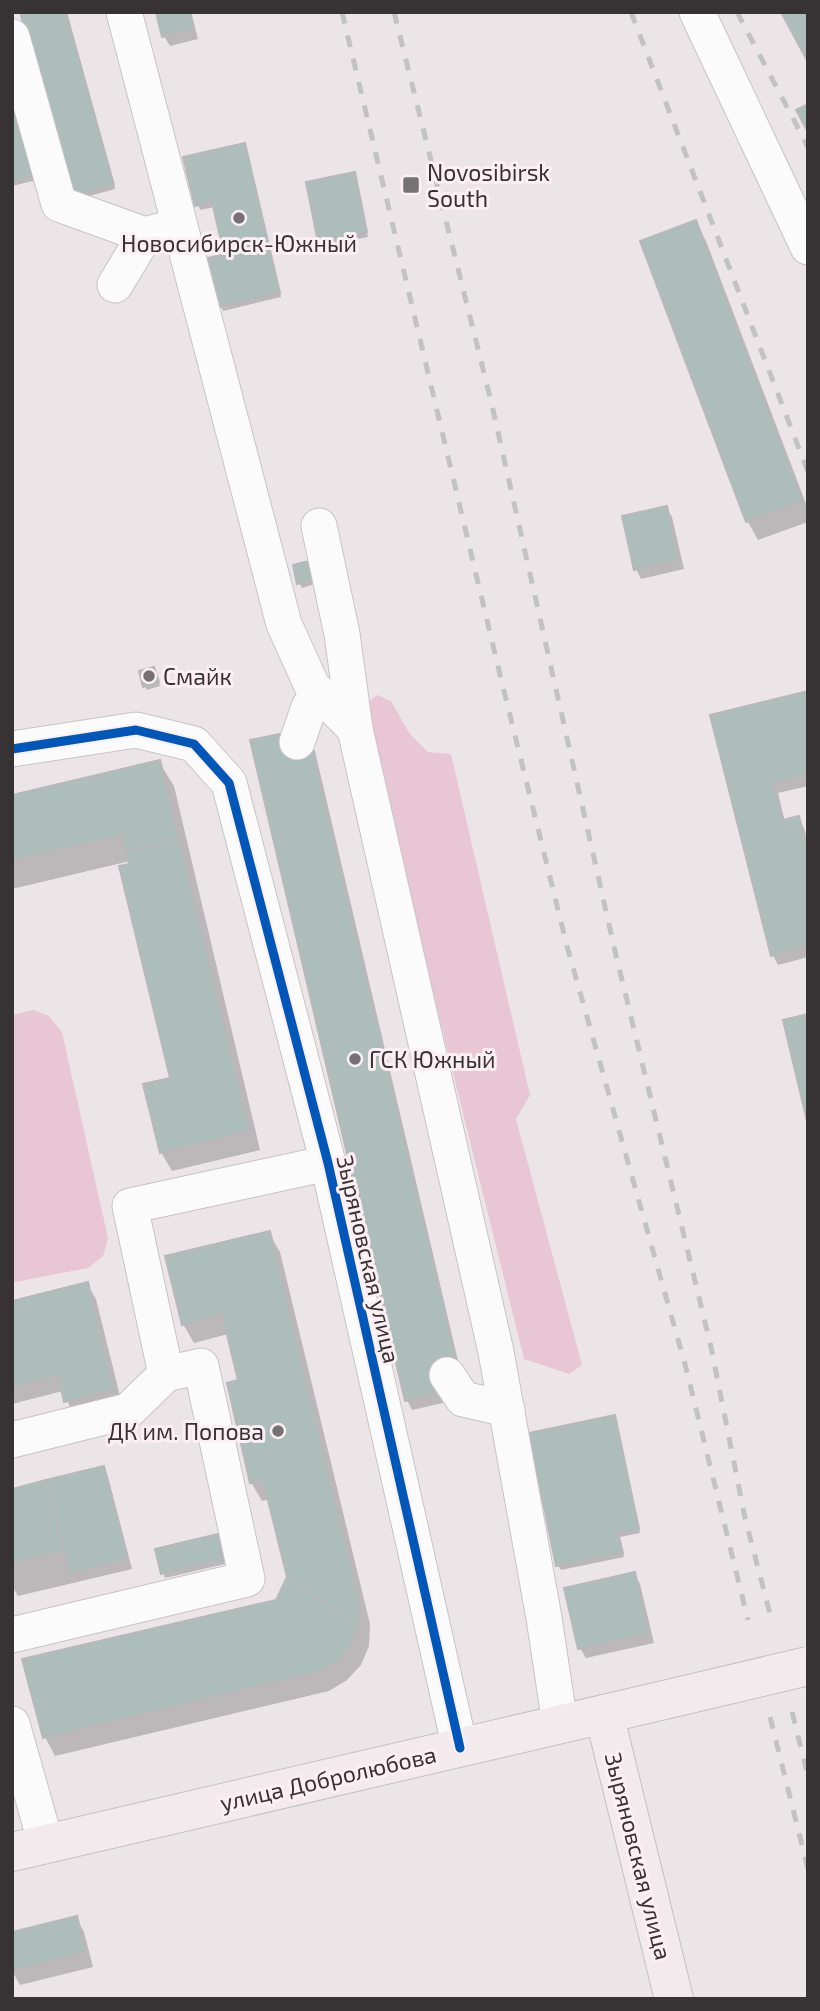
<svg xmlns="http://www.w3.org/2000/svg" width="820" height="2011" font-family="'Exo 2',sans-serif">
<rect width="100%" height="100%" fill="#ebe5e8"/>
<g fill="#e9c6d5">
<path d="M 377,695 L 391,701 L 410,734 L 428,752 L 451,754 L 530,1095 L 516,1119 L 582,1365 L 569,1374 L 524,1359 L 367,726 L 364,706 Z"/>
<path d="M 33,1010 L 49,1016 L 62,1032 L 108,1238 L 103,1256 L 88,1268 L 15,1282 L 12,1282 L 12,1015 Z"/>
</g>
<g fill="#0003">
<path d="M 22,12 L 66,12 L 115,189 L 75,200 Z"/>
<path d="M 157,12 L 191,12 L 198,39 L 170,46 L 164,36 Z"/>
<path d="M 12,88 L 37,180 L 12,186 Z"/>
<path d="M 246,149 L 281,297 L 223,311 L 221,306 L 226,255 L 214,207 L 200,210 L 186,158 Z"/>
<path d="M 354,174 L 368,237 L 322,246 L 320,241 Z"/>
<path d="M 695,222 L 706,241 L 808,509 L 808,522 L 758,540 L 748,522 L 642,242 Z"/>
<path d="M 666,508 L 672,517 L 684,569 L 641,579 L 636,569 Z"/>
<path d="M 308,563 L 315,584 L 302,588 L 299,583 Z"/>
<path d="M 156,673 L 160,686 L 147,690 L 145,686 Z"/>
<path d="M 808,693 L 808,786 L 778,793 L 785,822 L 798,818 L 804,828 L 808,843 L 808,957 L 778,965 L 773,955 L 713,717 Z"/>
<path d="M 309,742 L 315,751 L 463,1382 L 439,1388 L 443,1403 L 412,1410 L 407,1400 Z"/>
<path d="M 159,762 L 174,786 L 260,1150 L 172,1171 L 161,1152 L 173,1079 L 130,861 L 12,889 L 12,797 Z"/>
<path d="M 269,1233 L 280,1252 L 370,1624 L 369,1646 L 361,1665 L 347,1680 L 329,1691 L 55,1756 L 45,1737 L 277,1602 L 289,1577 L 270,1499 L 262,1501 L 251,1482 L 240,1382 L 228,1334 L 194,1343 L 183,1324 Z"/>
<path d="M 87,1284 L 96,1299 L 122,1404 L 74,1416 L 63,1391 L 12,1404 L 12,1303 Z"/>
<path d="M 614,1417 L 640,1533 L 620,1537 L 624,1557 L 561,1570 L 558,1565 Z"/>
<path d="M 103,1468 L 108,1477 L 132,1569 L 18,1596 L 12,1586 L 12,1491 Z"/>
<path d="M 217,1536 L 225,1564 L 165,1578 L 157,1550 Z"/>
<path d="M 634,1574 L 640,1584 L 654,1643 L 586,1658 L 580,1648 Z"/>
<path d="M 76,1918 L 84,1932 L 93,1967 L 20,1985 L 12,1971 L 12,1934 Z"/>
</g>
<g fill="#adbeba" stroke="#b9b8b9" stroke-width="2">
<path d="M 20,12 L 66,12 L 114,185 L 71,197 Z"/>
<path d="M 156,12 L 190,12 L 194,29 L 162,37 Z"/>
<path d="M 781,12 L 808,12 L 808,62 Z"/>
<path d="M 12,88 L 36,175 L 12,182 Z"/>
<path d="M 808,104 L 808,132 L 796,110 Z"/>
<path d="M 245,143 L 280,293 L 219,307 L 208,258 L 224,254 L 212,202 L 195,206 L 183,157 Z"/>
<path d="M 355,172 L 367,232 L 318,242 L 306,182 Z"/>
<path d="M 696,220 L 803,501 L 746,522 L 640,241 Z"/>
<path d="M 667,506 L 679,560 L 634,570 L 622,516 Z"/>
<path d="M 309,561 L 313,580 L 297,584 L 293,565 Z"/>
<path d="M 154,667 L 159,682 L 143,687 L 139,671 Z"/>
<path d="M 808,691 L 808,775 L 773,783 L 783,820 L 799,816 L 808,850 L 808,946 L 771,956 L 710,715 Z"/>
<path d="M 280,734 L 283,746 L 310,740 L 459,1372 L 438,1393 L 405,1401 L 250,740 Z"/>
<path d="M 160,760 L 179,839 L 126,851 L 122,835 L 12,861 L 12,795 Z"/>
<path d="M 179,839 L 250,1131 L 160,1153 L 143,1084 L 170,1078 L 119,866 L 129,864 L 126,851 Z"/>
<path d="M 808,1014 L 808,1125 L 783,1020 Z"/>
<path d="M 270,1231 L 360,1604 L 359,1626 L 287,1577 L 263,1480 L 250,1483 L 227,1383 L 238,1380 L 222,1314 L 182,1325 L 165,1256 Z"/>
<path d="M 88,1282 L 114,1390 L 64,1402 L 58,1376 L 12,1387 L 12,1301 Z"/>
<path d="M 615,1415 L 639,1529 L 618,1533 L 623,1553 L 556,1566 L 529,1433 Z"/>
<path d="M 104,1466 L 128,1559 L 70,1574 L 46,1480 Z"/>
<path d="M 46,1480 L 64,1551 L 12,1564 L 12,1489 Z"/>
<path d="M 218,1534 L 223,1560 L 161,1574 L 155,1549 Z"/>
<path d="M 635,1572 L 649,1634 L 578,1649 L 564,1588 Z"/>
<path d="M 287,1577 L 359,1626 L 350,1646 L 337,1662 L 318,1672 L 43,1738 L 22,1659 L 276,1600 Z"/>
<path d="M 77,1916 L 86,1952 L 12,1971 L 12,1932 Z"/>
</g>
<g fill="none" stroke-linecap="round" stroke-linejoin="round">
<g stroke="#c8c3c5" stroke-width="37">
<g id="minor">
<path d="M 124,12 L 284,624 L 312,686 L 355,729 L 496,1352 L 544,1618 L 560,1724"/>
<path d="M 697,12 L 808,247"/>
<path d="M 12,37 L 59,204 L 145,235"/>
<path d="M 115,285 L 145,235 L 166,229"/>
<path d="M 319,526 L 342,634 L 355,729"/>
<path d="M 297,742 L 309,707 L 328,702"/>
<path d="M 12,749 L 136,730 L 194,744 L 229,783 L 328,1163 L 460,1748"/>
<path d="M 447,1375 L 463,1399 L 507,1409"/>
<path d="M 12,1440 L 128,1411 L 166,1374"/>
<path d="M 12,1635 L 247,1579 L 201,1366 L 166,1374 L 130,1206 L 328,1163"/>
<path d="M 12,1724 L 46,1844"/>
</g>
</g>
<g stroke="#c4c1c3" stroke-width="40">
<g id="major">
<path d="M 604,1714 L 674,1999"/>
<path d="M 12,1852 L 677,1697"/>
</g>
</g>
<use href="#minor" stroke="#fcfbfc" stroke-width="35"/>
<use href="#major" stroke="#f2eaed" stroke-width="38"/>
<g stroke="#c3c2c3" stroke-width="5" stroke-dasharray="12 12" stroke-linecap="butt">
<path d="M 342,12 L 501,679 L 567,946 L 686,1368 L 748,1620"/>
<path d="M 394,12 L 491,401 L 615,951 L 711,1347 L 745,1518 L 770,1614"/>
<path d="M 631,12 L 808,472"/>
<path d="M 737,12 L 808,147"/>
<path d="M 792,1712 L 808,1776"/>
<path d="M 770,1717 L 808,1869"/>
</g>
<g stroke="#c4c1c3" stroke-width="40" stroke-linecap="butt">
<path id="major-bridge" d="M 677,1697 L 808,1666"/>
</g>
<use href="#major-bridge" stroke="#f2eaed" stroke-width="38"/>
<g stroke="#fceff4" stroke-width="13">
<path id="cycleway" d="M 12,749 L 136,730 L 194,744 L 229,783 L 328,1163 L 460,1748"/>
</g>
<use href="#cycleway" stroke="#0057b8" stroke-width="9"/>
</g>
<g fill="#767173" stroke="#fceff4" stroke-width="2.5">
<rect x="402" y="176" width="18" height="18" rx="3.5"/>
<circle cx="239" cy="218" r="7"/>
<circle cx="149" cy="676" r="7"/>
<circle cx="355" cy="1059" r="7"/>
<circle cx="278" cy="1431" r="7"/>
</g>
<g text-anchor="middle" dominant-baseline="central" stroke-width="6" stroke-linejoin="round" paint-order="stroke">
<g font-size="23" fill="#373234" stroke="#fceff4" text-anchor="start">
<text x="427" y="172">Novosibirsk<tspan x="427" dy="26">South</tspan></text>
<text x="239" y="243" text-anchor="middle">Новосибирск-Южный</text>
<text x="163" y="676">Смайк</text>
<text x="369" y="1059">ГСК Южный</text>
<text x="264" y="1431" text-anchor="end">ДК им. Попова</text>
</g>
<g font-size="23" fill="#373234" stroke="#fceff4">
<text transform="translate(369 1259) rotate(77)">Зыряновская улица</text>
<text transform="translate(328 1778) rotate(-13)">улица Добролюбова</text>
<text transform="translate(639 1856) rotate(76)">Зыряновская улица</text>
</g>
</g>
<rect width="820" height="2011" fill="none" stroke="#373234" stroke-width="28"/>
</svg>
